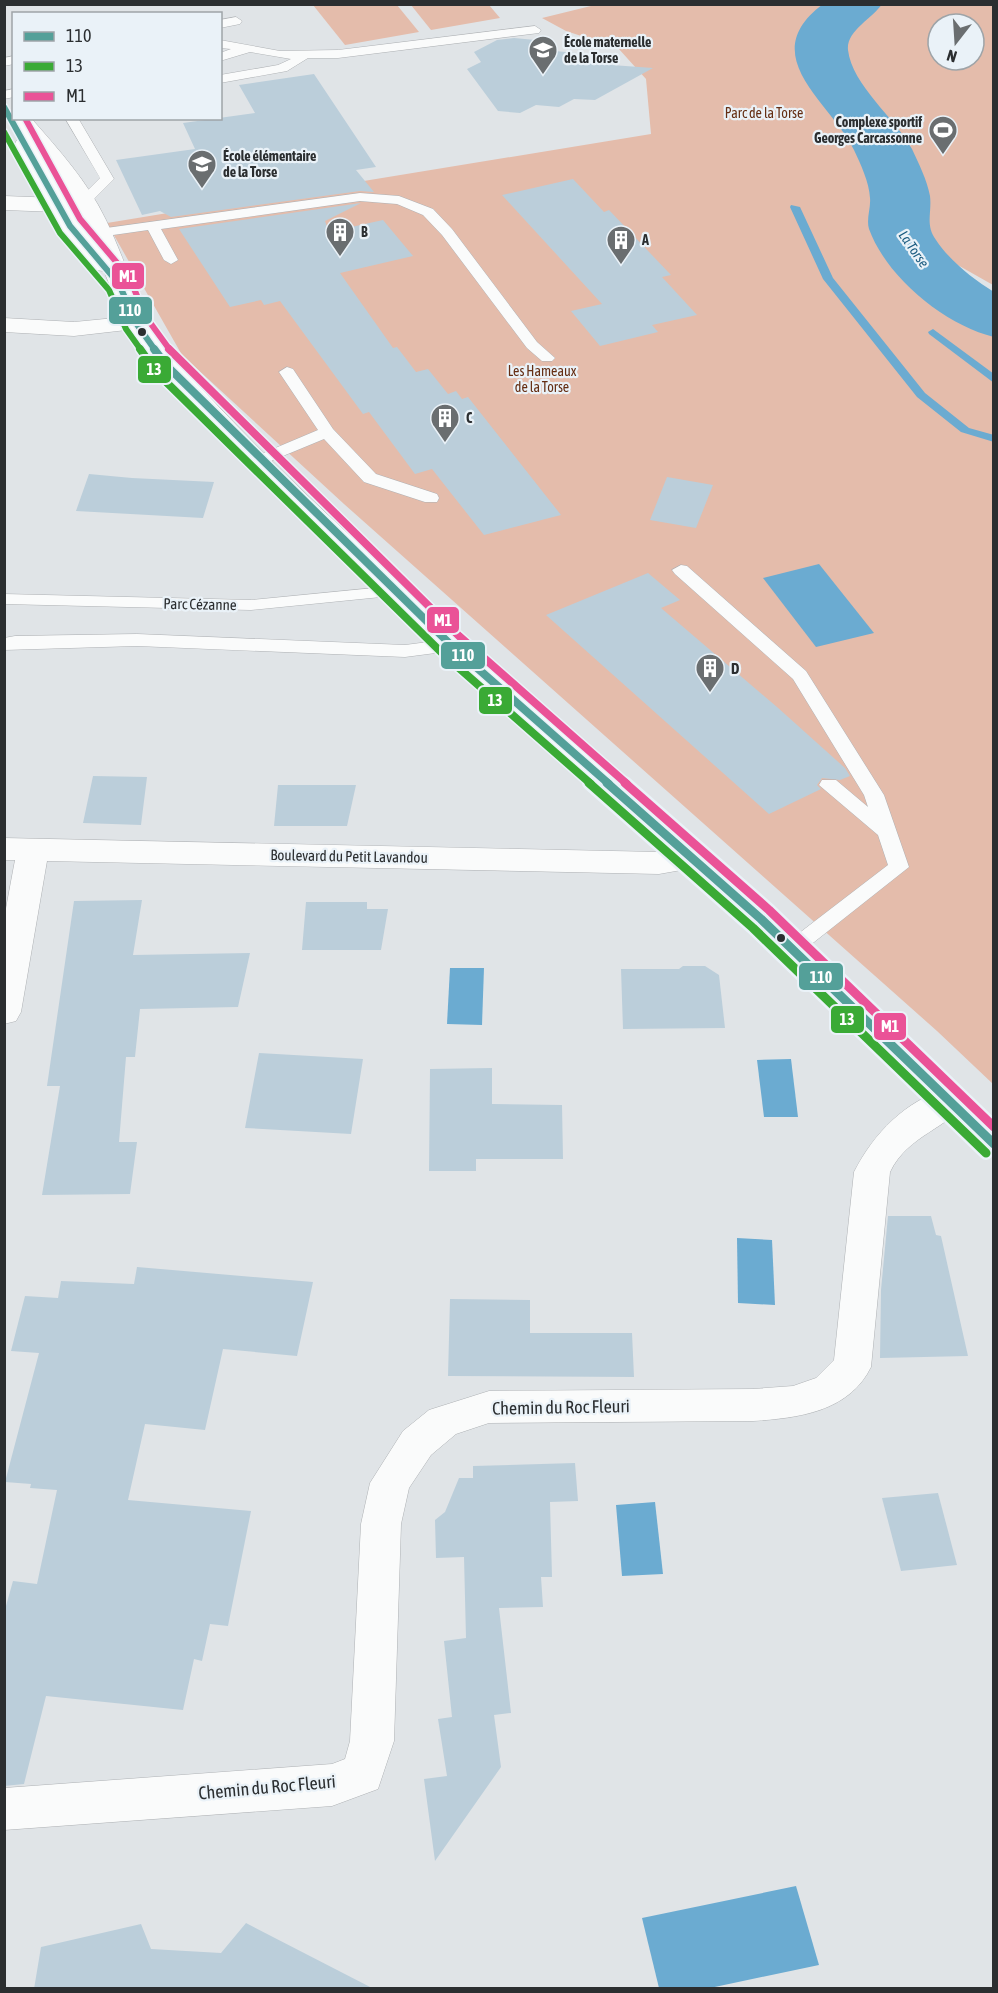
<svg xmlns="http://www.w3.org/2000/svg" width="998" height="1993" font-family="'Asap Condensed',sans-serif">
<rect width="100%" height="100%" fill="#e0e4e7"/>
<g fill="#e4bcab" fill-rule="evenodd">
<path d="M 599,4 L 993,5 L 993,285 L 940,255 L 993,300 L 993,1084 L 937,1031 L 344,504 L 182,355 L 107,223 L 651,134 L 646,79 L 618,48 L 566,31 L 542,18 ZM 938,24 L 974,24 L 974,60 L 938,60 Z"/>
<path d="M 313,5 L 397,5 L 419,32 L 345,45 Z"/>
<path d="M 411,5 L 489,5 L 500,18 L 431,30 Z"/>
</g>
<g fill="#6babd1">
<path d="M 819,564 L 874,633 L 816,647 L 763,578 Z"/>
<path d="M 450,968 L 484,968 L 482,1025 L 447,1024 Z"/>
<path d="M 791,1059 L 798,1117 L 764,1117 L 757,1060 Z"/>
<path d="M 737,1238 L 772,1240 L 775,1305 L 738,1303 Z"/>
<path d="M 655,1502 L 663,1574 L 622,1576 L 616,1505 Z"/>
<path d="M 796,1886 L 819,1965 L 710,1988 L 659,1988 L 642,1918 Z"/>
</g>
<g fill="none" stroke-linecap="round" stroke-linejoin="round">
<g fill="#6babd1" fill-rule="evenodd">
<path d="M 791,205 L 800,207 L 833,278 L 925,393 L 969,428 L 994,435 L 994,442 L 961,432 L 917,397 L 823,279 L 790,207 Z"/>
<path d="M 933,329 L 994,374 L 994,383 L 929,334 L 928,332 Z"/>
</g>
<path fill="#6babd1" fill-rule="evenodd" d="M 823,4 L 882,4 C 872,19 846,31 848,50 C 852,85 895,118 912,149 C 919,164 927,180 930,196 C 932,213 925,225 936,240 C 950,261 973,279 994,292 L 994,337 C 945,325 887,278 869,229 C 866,219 871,208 870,198 C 869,182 861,165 854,150 C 830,101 754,56 823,4 Z"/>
</g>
<g fill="#bbceda">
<path d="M 514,38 L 546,41 L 555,51 L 576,53 L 584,63 L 653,68 L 595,100 L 574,99 L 559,107 L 536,105 L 520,113 L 498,111 L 467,69 L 481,62 L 474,52 L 497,40 Z"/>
<path d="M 314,74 L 376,167 L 356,170 L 374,192 L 360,191 L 171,217 L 160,211 L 142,215 L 116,160 L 195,149 L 183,123 L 255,113 L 239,85 Z"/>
<path d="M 573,179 L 604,212 L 609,210 L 671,275 L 662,277 L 697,315 L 652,325 L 658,332 L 600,346 L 571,311 L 602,304 L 502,195 Z"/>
<path d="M 361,203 L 325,221 L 329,232 L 383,220 L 413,256 L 340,273 L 393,348 L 397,347 L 416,372 L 428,369 L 448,394 L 456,391 L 462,399 L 468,397 L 561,515 L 484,535 L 432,469 L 415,474 L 369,412 L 363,414 L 280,301 L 264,305 L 261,300 L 230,307 L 179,229 Z"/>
<path d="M 89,474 L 132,478 L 214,482 L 203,518 L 76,511 Z"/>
<path d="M 667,477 L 713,485 L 696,528 L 650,520 Z"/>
<path d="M 648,573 L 680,600 L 661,608 L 777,707 L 845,768 L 850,776 L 840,780 L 822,778 L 817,785 L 821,789 L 769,814 L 546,615 Z"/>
<path d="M 93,776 L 147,777 L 141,825 L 83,823 Z"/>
<path d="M 278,785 L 356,785 L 347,826 L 274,826 Z"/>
<path d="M 142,900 L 133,955 L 250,953 L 238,1007 L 140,1009 L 135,1057 L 126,1057 L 119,1142 L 137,1142 L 130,1194 L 42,1195 L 60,1086 L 47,1086 L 74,901 Z"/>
<path d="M 306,902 L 367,902 L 367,909 L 388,909 L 381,950 L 302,950 Z"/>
<path d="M 683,966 L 705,966 L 719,975 L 725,1028 L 623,1029 L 621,969 L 679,969 Z"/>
<path d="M 259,1053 L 363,1059 L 351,1134 L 245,1128 Z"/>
<path d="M 492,1068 L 492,1104 L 562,1105 L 563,1159 L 476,1159 L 476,1171 L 429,1171 L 430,1069 Z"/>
<path d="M 888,1216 L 931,1216 L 936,1235 L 941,1236 L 968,1356 L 880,1358 L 881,1290 Z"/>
<path d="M 137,1267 L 313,1282 L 297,1356 L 223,1349 L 205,1430 L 145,1424 L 128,1500 L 251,1511 L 228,1626 L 210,1624 L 202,1661 L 194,1659 L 183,1710 L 46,1696 L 24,1784 L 4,1786 L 4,1613 L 13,1581 L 37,1584 L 57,1490 L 30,1488 L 31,1484 L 5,1482 L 39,1353 L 11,1351 L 25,1296 L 58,1298 L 61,1281 L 134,1284 Z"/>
<path d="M 450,1299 L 530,1300 L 530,1333 L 632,1333 L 634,1377 L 448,1376 Z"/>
<path d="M 575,1463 L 578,1501 L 550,1502 L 552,1577 L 541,1577 L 543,1607 L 499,1608 L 511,1713 L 494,1715 L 501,1767 L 435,1861 L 424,1779 L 447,1776 L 438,1719 L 452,1717 L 444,1641 L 466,1638 L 464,1557 L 436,1558 L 435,1520 L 445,1512 L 459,1478 L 473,1478 L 473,1466 Z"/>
<path d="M 938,1493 L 957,1565 L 901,1571 L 882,1498 Z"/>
<path d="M 246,1923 L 374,1989 L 34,1989 L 41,1947 L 141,1924 L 151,1949 L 221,1953 Z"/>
</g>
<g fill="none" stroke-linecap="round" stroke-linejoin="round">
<g stroke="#aeb1b4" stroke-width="1">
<g id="service">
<path d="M 236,17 L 242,21 L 240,24 L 220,28 L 220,20 Z"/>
<path d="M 535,26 L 541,30 L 539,33 L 338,58 L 308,58 L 287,71 L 220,83 L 220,75 L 278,65 L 291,59 L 250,52 L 220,61 L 220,53 L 231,49 L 220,48 L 220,40 L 280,51 L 338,50 Z"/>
<path d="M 14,56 L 14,64 L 4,66 L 4,58 Z"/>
<path d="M 14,89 L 14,97 L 4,99 L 4,91 Z"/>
<path d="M 65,118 L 78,118 L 114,179 L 89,204 L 84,205 L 77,201 L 100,178 Z"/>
<path d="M 360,193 L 399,196 L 433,209 L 452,229 L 537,342 L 555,358 L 552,361 L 542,361 L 527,348 L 442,235 L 423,215 L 397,204 L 360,201 L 161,229 L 178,260 L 171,264 L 164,260 L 148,230 L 99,237 L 92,233 L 99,229 Z"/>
<path d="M 287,367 L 293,369 L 333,429 L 376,474 L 437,494 L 439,498 L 437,502 L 425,502 L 364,482 L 324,439 L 266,463 L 254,463 L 252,460 L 254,457 L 318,430 L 279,372 Z"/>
<path d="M 681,565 L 687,566 L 806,671 L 884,795 L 909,867 L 799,954 L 792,956 L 785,954 L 782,949 L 785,944 L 888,865 L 878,835 L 819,785 L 822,780 L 836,780 L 868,807 L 864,795 L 793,679 L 675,574 L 672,570 Z"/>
<path d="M 395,586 L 404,591 L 401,595 L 251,610 L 4,604 L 4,594 L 251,600 Z"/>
<path d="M 137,634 L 405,645 L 451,639 L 460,645 L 451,651 L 405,657 L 137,646 L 4,650 L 4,638 L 15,636 Z"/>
</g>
</g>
<g stroke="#aeb1b4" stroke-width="1">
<g id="minor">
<path d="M 84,194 L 92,196 L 95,201 L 92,206 L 58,212 L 4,210 L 4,196 L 58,198 Z"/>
<path d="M 136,316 L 144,318 L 148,323 L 144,328 L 74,336 L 4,332 L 4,318 L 74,322 Z"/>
<path d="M 4,838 L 659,852 L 693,847 L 704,850 L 709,858 L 704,866 L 659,874 L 47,861 L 21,1012 L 16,1021 L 4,1024 L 4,919 L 15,860 L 4,860 Z"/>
<path d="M 948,1088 L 960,1092 L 965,1101 C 951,1128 908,1134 890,1172 L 871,1367 C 849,1412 798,1418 753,1421 L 489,1423 L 456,1434 L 431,1455 L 409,1488 L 401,1524 L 394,1741 L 378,1789 L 332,1806 L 4,1830 L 4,1788 L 332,1764 L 345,1759 L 350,1741 L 361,1524 L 370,1483 L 403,1431 L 429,1410 L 489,1391 L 753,1389 L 793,1386 L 816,1378 L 834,1360 L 854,1172 C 874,1133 905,1101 948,1088 Z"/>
</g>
</g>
<g stroke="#aeb1b4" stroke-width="1">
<path id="tertiary" d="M 14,113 L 14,118 L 31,118 C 59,150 88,182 106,220 C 130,269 141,323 179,364 C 319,519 482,652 638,791 C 759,899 875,1012 994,1122 L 994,1157 L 982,1154 L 719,900 L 349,563 L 222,438 L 147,357 L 122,316 L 104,271 L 94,270 L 59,226 L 14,145 L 17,140 L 26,139 L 8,118 ZM 44,160 L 69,193 L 91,237 L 80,224 Z"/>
</g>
<use href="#service" fill="#fafbfb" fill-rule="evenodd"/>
<use href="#minor" fill="#fafbfb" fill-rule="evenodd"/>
<use href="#tertiary" fill="#fafbfb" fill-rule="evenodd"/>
<g stroke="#eaf2f8" stroke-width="9">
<path id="bus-1-far2" d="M 4,107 L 70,226 L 119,284 L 136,323 L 155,350"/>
</g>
<g stroke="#eaf2f8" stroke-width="11">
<path id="bus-1-far1" d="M 154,349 L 166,365 L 451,645 L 609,784"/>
</g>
<g stroke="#eaf2f8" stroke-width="14">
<path id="bus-1" d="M 607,783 L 761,919 L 994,1144"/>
</g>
<g stroke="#eaf2f8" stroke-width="9">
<path id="bus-2-far2" d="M 4,132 L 60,233 L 109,290 L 126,329 L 141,350"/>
</g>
<g stroke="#eaf2f8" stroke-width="11">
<path id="bus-2-far1" d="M 140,349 L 157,373 L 443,654 L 591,784"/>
</g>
<g stroke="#eaf2f8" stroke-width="14">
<path id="bus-2" d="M 589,783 L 753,928 L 986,1153"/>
</g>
<g stroke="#eaf2f8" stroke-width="9">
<path id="bus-3-far2" d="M 25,118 L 80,219 L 129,277 L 146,317 L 170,350"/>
</g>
<g stroke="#eaf2f8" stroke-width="11">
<path id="bus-3-far1" d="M 169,349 L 459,636 L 627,784"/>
</g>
<g stroke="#eaf2f8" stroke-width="14">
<path id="bus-3" d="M 625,783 L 769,910 L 994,1127"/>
</g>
<use href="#bus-1-far2" stroke="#54a099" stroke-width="6"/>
<use href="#bus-1-far1" stroke="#54a099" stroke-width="8"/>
<use href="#bus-1" stroke="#54a099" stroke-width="9"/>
<use href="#bus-2-far2" stroke="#3aaa35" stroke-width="6"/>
<use href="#bus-2-far1" stroke="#3aaa35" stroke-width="8"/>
<use href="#bus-2" stroke="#3aaa35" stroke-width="9"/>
<use href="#bus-3-far2" stroke="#ea5297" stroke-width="6"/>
<use href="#bus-3-far1" stroke="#ea5297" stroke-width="8"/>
<use href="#bus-3" stroke="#ea5297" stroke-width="9"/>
</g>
<defs>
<g id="school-pin" transform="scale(1.5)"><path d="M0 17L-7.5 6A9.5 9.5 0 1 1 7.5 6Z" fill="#6a6e70" stroke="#eaf2f8"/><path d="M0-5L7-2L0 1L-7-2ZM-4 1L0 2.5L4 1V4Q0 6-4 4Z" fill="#fff"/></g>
<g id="stadium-pin" transform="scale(1.5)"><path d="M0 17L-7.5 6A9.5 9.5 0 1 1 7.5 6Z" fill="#6a6e70" stroke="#eaf2f8"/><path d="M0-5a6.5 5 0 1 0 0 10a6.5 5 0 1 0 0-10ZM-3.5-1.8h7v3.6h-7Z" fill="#fff"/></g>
<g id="building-pin" transform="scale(1.5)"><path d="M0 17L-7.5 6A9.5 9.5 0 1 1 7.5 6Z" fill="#6a6e70" stroke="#eaf2f8"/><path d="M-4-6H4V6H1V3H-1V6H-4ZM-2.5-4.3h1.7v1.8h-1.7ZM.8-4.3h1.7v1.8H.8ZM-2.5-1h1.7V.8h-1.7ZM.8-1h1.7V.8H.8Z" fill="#fff"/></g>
</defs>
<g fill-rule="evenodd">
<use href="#school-pin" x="543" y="50"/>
<use href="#stadium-pin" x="943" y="130"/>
<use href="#school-pin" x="202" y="164"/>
<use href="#building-pin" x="340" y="232"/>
<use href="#building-pin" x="621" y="240"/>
<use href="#building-pin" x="445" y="418"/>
<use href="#building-pin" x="710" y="668"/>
</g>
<g fill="#2b2e30" stroke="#eaf2f8" stroke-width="2">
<circle cx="142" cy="332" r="5"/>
<circle cx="781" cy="938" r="5"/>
</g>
<g text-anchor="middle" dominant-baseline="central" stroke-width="4.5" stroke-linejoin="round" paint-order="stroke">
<g font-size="14" font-weight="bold" fill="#2b2e30" stroke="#eaf2f8" text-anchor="start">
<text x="564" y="42">École maternelle<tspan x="564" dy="16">de la Torse</tspan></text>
<text x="922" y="122" text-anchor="end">Complexe sportif<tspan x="922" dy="16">Georges Carcassonne</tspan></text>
<text x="223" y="156">École élémentaire<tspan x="223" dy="16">de la Torse</tspan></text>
<text x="361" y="232">B</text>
<text x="642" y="240">A</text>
<text x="466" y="418">C</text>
</g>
<g font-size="14" fill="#652e13" stroke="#eaf2f8">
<text x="764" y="113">Parc de la Torse</text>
<text x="542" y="371">Les Hameaux<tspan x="542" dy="16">de la Torse</tspan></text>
</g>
<g font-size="14" font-style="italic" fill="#185a7f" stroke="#eaf2f8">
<text transform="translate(914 249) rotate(55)">La Torse</text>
</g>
<g font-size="15" fill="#2b2e30" stroke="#eaf2f8">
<text transform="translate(200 604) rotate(1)">Parc Cézanne</text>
<text transform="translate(349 856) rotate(1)">Boulevard du Petit Lavandou</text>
</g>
<g font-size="15" font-weight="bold" fill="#2b2e30" stroke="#eaf2f8" text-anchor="start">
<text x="731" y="668">D</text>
</g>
<g font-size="18" fill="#2b2e30" stroke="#eaf2f8">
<text transform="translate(561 1407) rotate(-1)">Chemin du Roc Fleuri</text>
<text transform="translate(267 1787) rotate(-5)">Chemin du Roc Fleuri</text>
</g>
</g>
<g stroke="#eaf2f8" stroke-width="2">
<rect x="111" y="262" width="34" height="28" rx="6" fill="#ea5297"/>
<rect x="108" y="296" width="45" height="29" rx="6" fill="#54a099"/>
<rect x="137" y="355" width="35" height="29" rx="6" fill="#3aaa35"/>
<rect x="426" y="606" width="34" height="28" rx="6" fill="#ea5297"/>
<rect x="440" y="641" width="46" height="29" rx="6" fill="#54a099"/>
<rect x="478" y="686" width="35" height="29" rx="6" fill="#3aaa35"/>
<rect x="798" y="962" width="46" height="29" rx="6" fill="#54a099"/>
<rect x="830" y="1005" width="35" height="29" rx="6" fill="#3aaa35"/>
<rect x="873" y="1012" width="34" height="29" rx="6" fill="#ea5297"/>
</g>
<g font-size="16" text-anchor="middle" font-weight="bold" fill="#fff">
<text x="128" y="282">M1</text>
<text x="130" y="316">110</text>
<text x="154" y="375">13</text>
<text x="443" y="626">M1</text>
<text x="463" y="661">110</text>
<text x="495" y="706">13</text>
<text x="821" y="983">110</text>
<text x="847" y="1025">13</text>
<text x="890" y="1032">M1</text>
</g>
<rect width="998" height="1993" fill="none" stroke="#2b2e30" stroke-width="12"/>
<rect x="12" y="12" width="210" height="108" fill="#eaf2f8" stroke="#9ea4a8" stroke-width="1.5"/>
<rect x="24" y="32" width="30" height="9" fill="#54a099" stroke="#9ea4a8" stroke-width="1.5"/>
<text x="66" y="42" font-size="18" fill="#2b2e30">110</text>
<rect x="24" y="62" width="30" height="9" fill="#3aaa35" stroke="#9ea4a8" stroke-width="1.5"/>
<text x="66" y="72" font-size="18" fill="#2b2e30">13</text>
<rect x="24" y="92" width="30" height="9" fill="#ea5297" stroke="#9ea4a8" stroke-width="1.5"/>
<text x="66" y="102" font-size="18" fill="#2b2e30">M1</text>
<g transform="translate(956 42) rotate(197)"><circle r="28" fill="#eaf2f8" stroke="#9ea4a8" stroke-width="1.5"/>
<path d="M0-4.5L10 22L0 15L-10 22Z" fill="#6a6e70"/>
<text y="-9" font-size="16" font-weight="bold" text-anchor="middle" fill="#2b2e30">N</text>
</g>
</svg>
